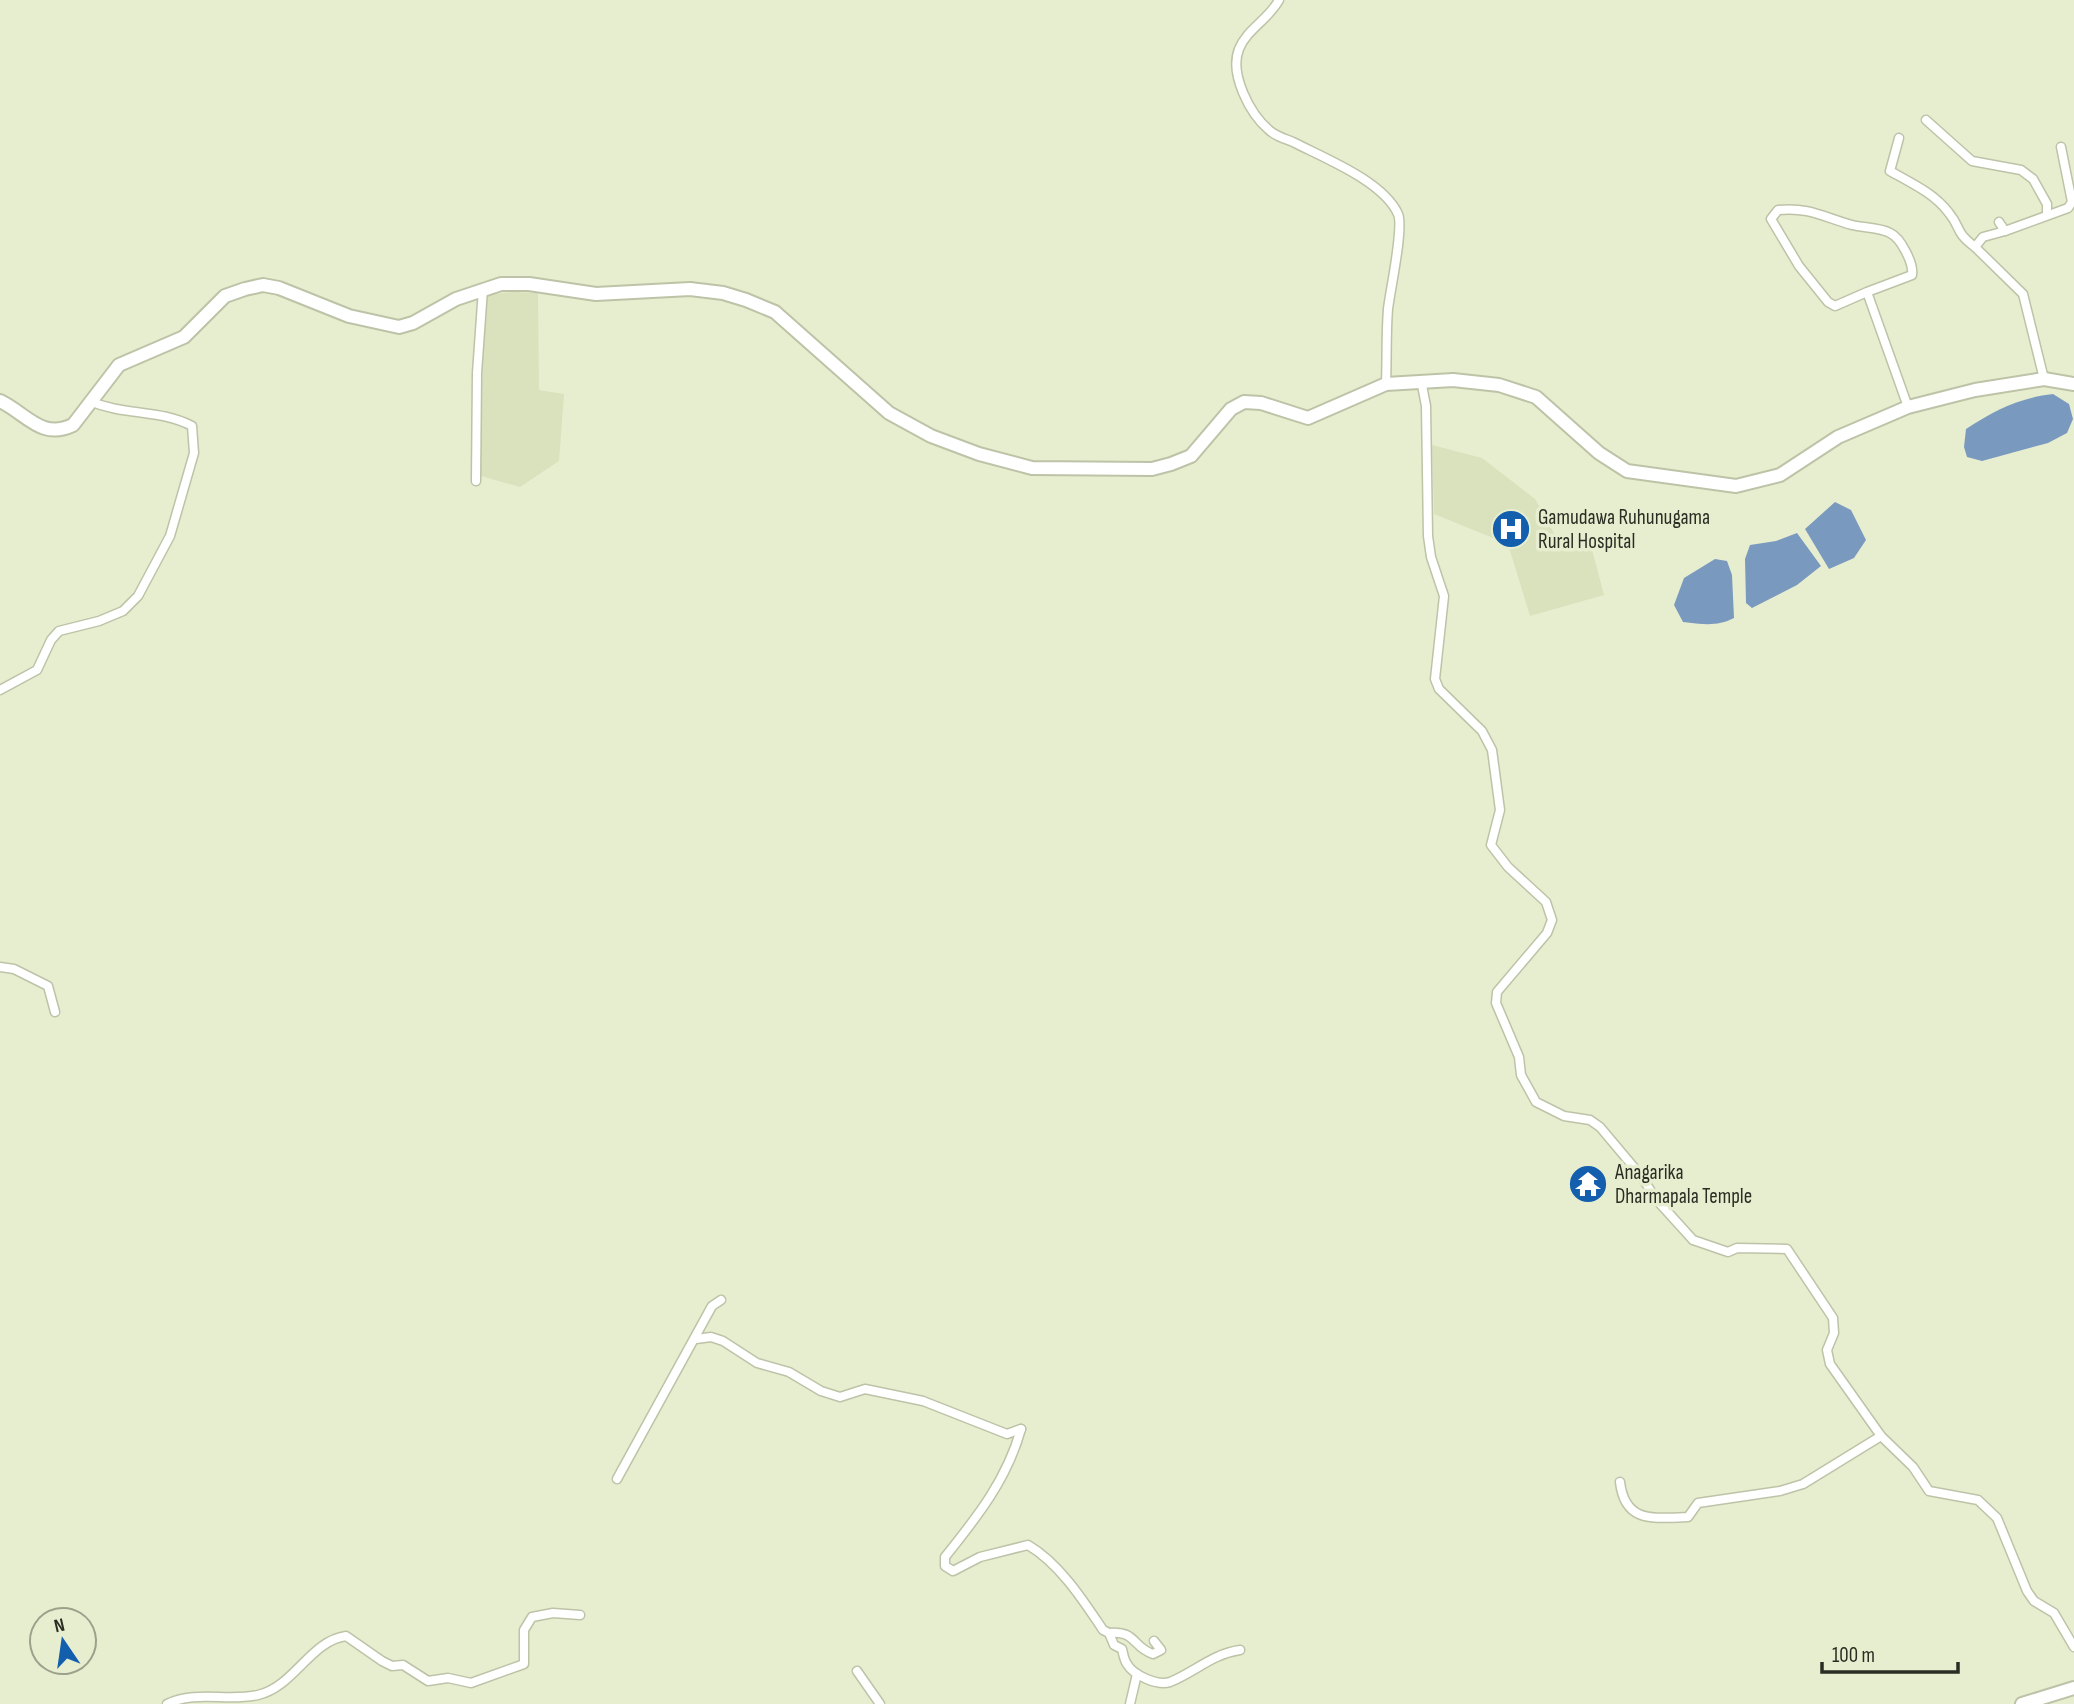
<svg xmlns="http://www.w3.org/2000/svg" width="2074" height="1704" font-family="'Sofia Sans Condensed',sans-serif">
<rect width="100%" height="100%" fill="#e7eed0"/>
<g fill="#d9e1bd">
<path d="M 513,292 L 538,293 L 539,390 L 564,394 L 559,461 L 520,487 L 481,476 L 479,468 L 485,295 Z"/>
<path d="M 1432,445 L 1482,458 L 1535,499 L 1564,551 L 1591,546 L 1604,595 L 1530,616 L 1508,544 L 1434,514 Z"/>
</g>
<g fill="#7a99bf">
<path d="M 2053,394 L 2069,404 L 2073,419 L 2067,433 L 2048,443 L 1982,461 L 1967,457 L 1964,447 L 1966,429 C 1995,410 2019,398 2053,394 Z"/>
<path d="M 1835,502 L 1851,510 L 1866,540 L 1854,558 L 1829,569 L 1805,529 Z"/>
<path d="M 1797,533 L 1821,566 L 1797,585 L 1752,608 L 1746,603 L 1745,559 L 1750,545 L 1776,541 Z"/>
<path d="M 1715,559 L 1727,561 L 1732,575 L 1734,618 C 1717,627 1702,624 1683,622 L 1674,605 L 1684,578 Z"/>
</g>
<g fill="none" stroke-linecap="round" stroke-linejoin="round">
<g stroke="#bdc3a7" stroke-width="11">
<g id="street">
<path d="M 1279,0 C 1269,19 1247,29 1239,49 C 1229,74 1250,114 1269,130 C 1275,136 1286,139 1293,142 C 1324,158 1383,181 1398,214 C 1404,228 1390,291 1388,309 C 1386,334 1387,359 1386,384"/>
<path d="M 1926,120 L 1972,161 L 2021,170 L 2033,179 L 2047,204 L 2047,214"/>
<path d="M 1899,138 L 1890,171 C 1911,183 1934,193 1949,213 C 1962,229 1954,231 1975,247"/>
<path d="M 1999,222 L 2005,231 L 1983,237 L 1975,247 L 2023,294 L 2044,379"/>
<path d="M 2005,231 L 2068,208 L 2072,202 L 2061,147"/>
<path d="M 1867,292 L 1835,306 L 1828,302 L 1799,266 L 1771,219 L 1778,210 C 1810,207 1823,217 1852,225 C 1863,228 1879,227 1890,233 C 1901,238 1914,264 1912,275 L 1867,292 L 1908,407"/>
<path d="M 1421,380 L 1426,406 L 1428,536 L 1431,557 L 1444,596 L 1435,679 L 1439,689 L 1482,731 L 1492,750 L 1500,810 L 1491,845 L 1508,867 L 1546,902 L 1552,920 L 1547,933 L 1497,992 L 1496,1003 L 1519,1057 L 1521,1075 L 1536,1102 L 1564,1116 L 1590,1120 L 1600,1127 L 1642,1177 L 1655,1198 L 1693,1240 L 1728,1252 L 1737,1248 L 1787,1249 L 1833,1318 L 1834,1333 L 1827,1350 L 1830,1364 L 1881,1436 L 1913,1467 L 1929,1491 L 1978,1500 L 1997,1518 L 2027,1591 L 2034,1601 L 2054,1613 L 2074,1647"/>
<path d="M 476,481 L 477,373 L 483,289"/>
<path d="M 0,690 L 37,670 L 51,640 L 59,631 L 99,621 L 123,611 L 138,596 L 170,536 L 194,453 L 192,426 C 159,409 126,416 89,401"/>
<path d="M 0,967 L 14,969 L 48,986 L 55,1012"/>
<path d="M 696,1339 L 711,1337 L 723,1341 L 757,1363 L 789,1372 L 821,1391 L 840,1397 L 865,1389 L 923,1401 L 1007,1434 L 1021,1429"/>
<path d="M 1021,1429 C 1007,1479 978,1516 945,1557 L 945,1566 L 953,1571 L 980,1557 L 1028,1545 C 1059,1563 1083,1600 1103,1630 L 1109,1633 L 1114,1645 L 1122,1649 C 1123,1653 1124,1660 1127,1664 C 1134,1676 1158,1686 1170,1682 C 1195,1672 1212,1654 1240,1650"/>
<path d="M 617,1479 L 712,1306 L 721,1300"/>
<path d="M 1620,1482 C 1625,1524 1654,1518 1688,1517 L 1698,1503 L 1780,1491 L 1803,1484 L 1881,1436"/>
<path d="M 1109,1633 C 1136,1630 1132,1647 1153,1654 L 1161,1650 L 1154,1641"/>
<path d="M 857,1671 L 880,1704"/>
<path d="M 167,1704 C 196,1690 228,1702 258,1695 C 295,1686 310,1641 346,1636 L 382,1661 L 392,1666 L 403,1665 L 428,1681 L 448,1678 L 471,1683 L 524,1664 L 524,1630 L 532,1617 L 553,1613 L 580,1615"/>
<path d="M 1130,1704 L 1137,1674"/>
</g>
</g>
<g stroke="#bdc3a7" stroke-width="16">
<g id="secondary">
<path d="M 0,401 C 27,414 41,440 73,425 L 119,365 L 184,337 L 225,296 L 245,289 L 263,285 L 279,288 L 349,316 L 399,327 L 413,323 L 456,299 L 501,284 L 529,284 L 596,294 L 690,289 L 723,293 L 746,300 L 775,312 L 889,413 L 931,436 L 979,454 L 1032,468 L 1152,469 L 1171,464 L 1191,456 L 1231,409 L 1244,402 L 1261,403 L 1308,418 L 1386,384 L 1453,380 L 1499,385 L 1536,397 L 1599,453 L 1627,471 L 1736,486 L 1780,475 L 1838,437 L 1908,407 L 1975,390 L 2044,379 L 2074,384"/>
<path d="M 2022,1704 L 2074,1688"/>
</g>
</g>
<use href="#street" stroke="#fff" stroke-width="8"/>
<use href="#secondary" stroke="#fff" stroke-width="12"/>
</g>
<defs>
<g id="hospital-disc" transform="scale(2.0125)"><circle r="9.5" fill="#135fae" stroke="#e7eed0"/><path d="M-5-5h3v3.5h4V-5h3V5h-3V1.5h-4V5h-3Z" fill="#fff"/></g>
<g id="temple-disc" transform="scale(2.0125)"><circle r="9.5" fill="#135fae" stroke="#e7eed0"/><path d="M0-6L5-2H3V0L6.5 2.5H4V6H1.5V3h-3V6H-4V2.5H-6.5L-3 0V-2H-5Z" fill="#fff"/></g>
</defs>
<g fill-rule="evenodd">
<use href="#hospital-disc" x="1511" y="529"/>
<use href="#temple-disc" x="1588" y="1184"/>
</g>
<g text-anchor="middle" dominant-baseline="central" stroke-width="7" stroke-linejoin="round" paint-order="stroke">
<g font-size="21" fill="#2a2d22" stroke="#e7eed0" text-anchor="start">
<text x="1538" y="517">Gamudawa Ruhunugama<tspan x="1538" dy="24">Rural Hospital</tspan></text>
<text x="1615" y="1172">Anagarika<tspan x="1615" dy="24">Dharmapala Temple</tspan></text>
</g>
</g>
<g transform="translate(63 1641) rotate(347)"><circle r="33" fill="#e7eed0" stroke="#9ba18a" stroke-width="2"/>
<path d="M0-5L12 26L0 18L-12 26Z" fill="#135fae"/>
<text y="-10" font-size="19" font-weight="bold" text-anchor="middle" fill="#2a2d22">N</text>
</g>
<path d="M1822 1662v10h136v-10" fill="none" stroke="#2a2d22" stroke-width="3.5"/>
<text x="1832" y="1662" font-size="21" fill="#2a2d22" stroke="#e7eed0" stroke-width="5" paint-order="stroke">100 m</text>
</svg>
